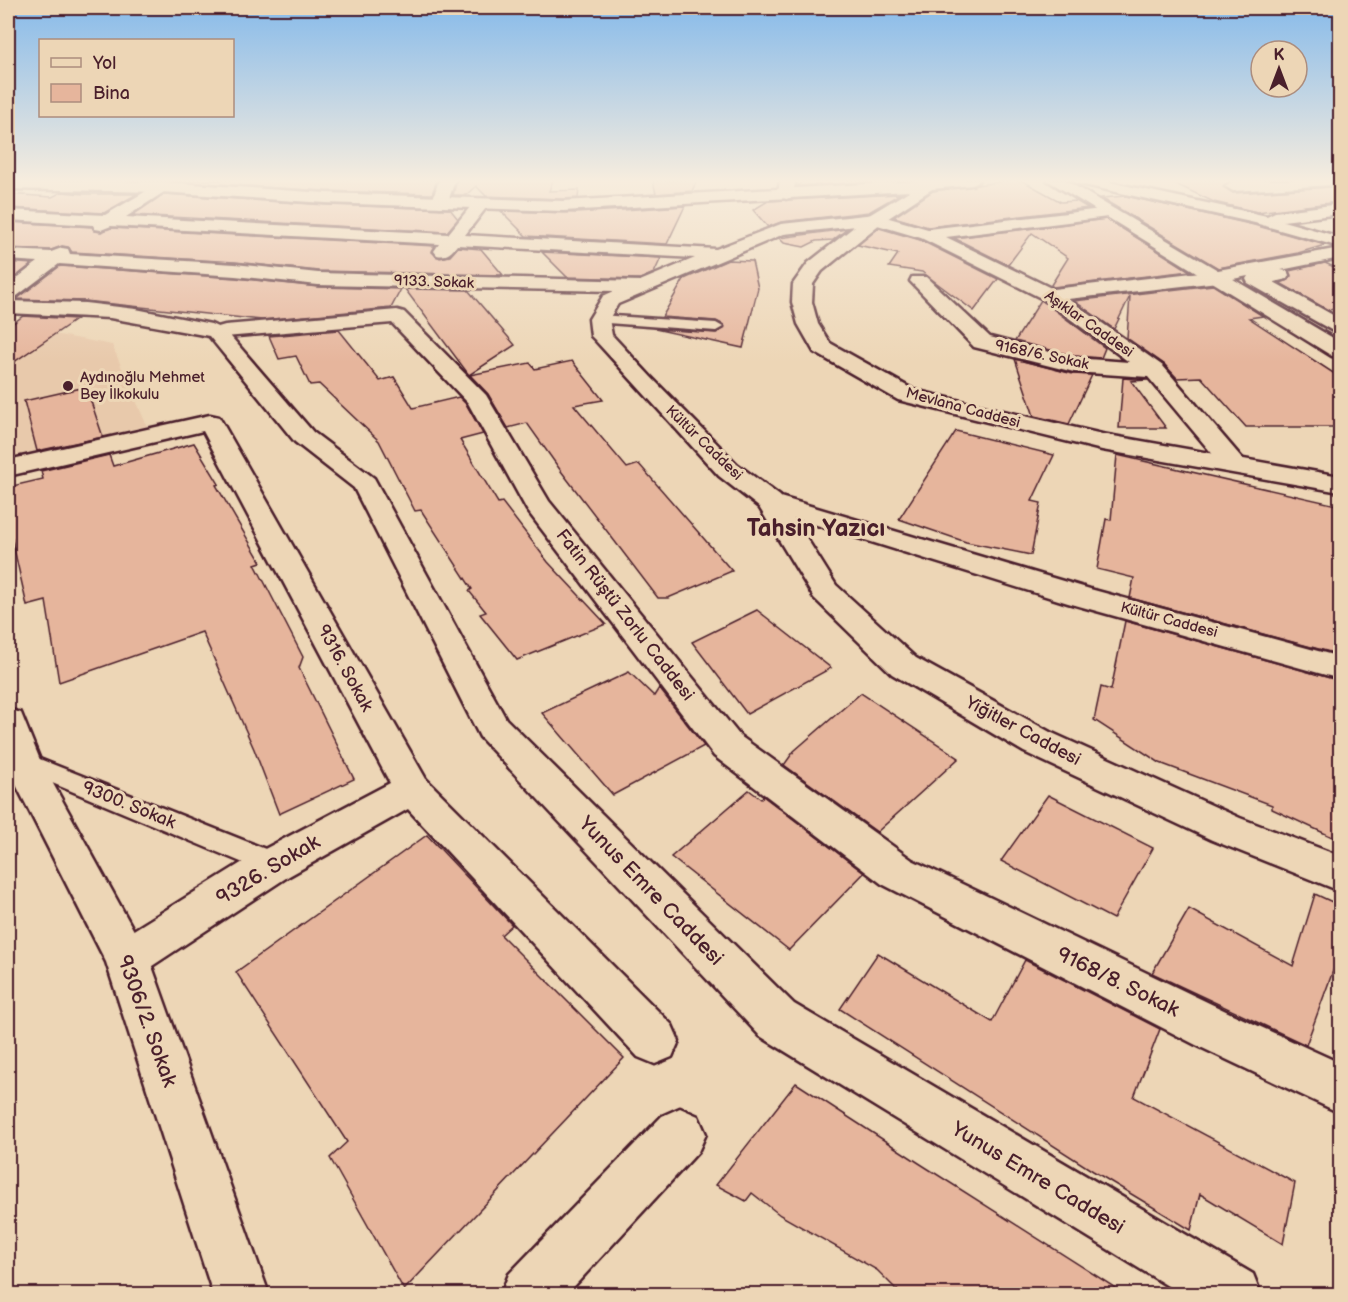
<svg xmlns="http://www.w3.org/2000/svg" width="1348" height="1302" font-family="'Balsamiq Sans',sans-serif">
<rect width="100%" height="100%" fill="#edd6b6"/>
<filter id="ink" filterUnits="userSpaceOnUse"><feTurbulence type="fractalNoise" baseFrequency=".0167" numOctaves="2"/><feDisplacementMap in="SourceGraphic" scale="12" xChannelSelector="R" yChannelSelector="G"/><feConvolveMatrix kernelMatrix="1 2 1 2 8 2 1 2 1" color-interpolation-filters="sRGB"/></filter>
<g filter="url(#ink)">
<path fill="#e8c9ab" d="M 17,327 L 112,345 L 147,426 L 8,459 L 8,331 Z"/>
<g fill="#e6b59c" stroke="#4a1f2b" stroke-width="1.5">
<path d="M 156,180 L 437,180 L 432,194 L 326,191 Z"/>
<path d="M 457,180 L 553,180 L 549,191 L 579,190 L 578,198 L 563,199 L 486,196 L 476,186 L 466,195 L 453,195 Z"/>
<path d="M 697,180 L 692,191 L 656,194 L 653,181 Z"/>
<path d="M 804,180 L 896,180 L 797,186 Z"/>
<path d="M 1013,180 L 1023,181 L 1061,202 L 1076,201 L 1088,208 L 928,227 L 894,217 L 933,191 Z"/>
<path d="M 1167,180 L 1231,180 L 1223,187 L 1233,193 L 1331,187 L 1337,184 L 1338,202 L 1257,212 L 1214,202 Z"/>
<path d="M 62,192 L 84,194 L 137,194 L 104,213 L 8,208 L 8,194 L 52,197 Z"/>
<path d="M 164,194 L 326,205 L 450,209 L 458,219 L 447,232 L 133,215 Z"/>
<path d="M 900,194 L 869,212 L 781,222 L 768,227 L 753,210 L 768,201 Z"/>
<path d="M 1126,196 L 1254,225 L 1325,245 L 1298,253 L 1218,268 L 1101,198 Z"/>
<path d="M 685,206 L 667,244 L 526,236 L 501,211 L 576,213 Z"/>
<path d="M 1107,219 L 1190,271 L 1053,287 L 1051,285 L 1068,258 L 1032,233 L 1008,265 L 954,238 Z"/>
<path d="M 8,222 L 92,227 L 95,231 L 101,232 L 111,228 L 435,246 L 432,252 L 440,258 L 450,256 L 458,247 L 481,249 L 503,275 L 318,271 L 235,262 L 72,252 L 68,247 L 62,246 L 51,250 L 8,248 Z"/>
<path d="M 879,228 L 920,240 L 998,279 L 974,311 L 922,272 L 889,267 L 898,254 L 858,245 Z"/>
<path d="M 847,229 L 833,240 L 816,241 L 804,247 L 784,243 L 779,238 Z"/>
<path d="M 542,252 L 661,258 L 654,273 L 640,279 L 567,277 Z"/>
<path d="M 728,260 L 752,261 L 758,288 L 743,348 L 655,329 L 716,333 L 724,329 L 724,325 L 716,321 L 662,317 L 684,279 Z"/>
<path d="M 8,262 L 32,264 L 8,283 Z"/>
<path d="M 1325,263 L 1341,270 L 1341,308 L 1328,310 L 1280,283 L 1289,280 L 1291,276 L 1289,271 Z"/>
<path d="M 60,266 L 235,278 L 318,287 L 401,289 L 391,308 L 262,320 L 85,301 L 12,299 L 18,298 Z"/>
<path d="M 1213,285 L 1263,316 L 1249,318 L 1341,378 L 1341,427 L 1246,427 L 1201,377 L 1177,378 L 1164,364 L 1127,338 L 1130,296 L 1114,329 L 1074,301 Z"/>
<path d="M 405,289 L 468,290 L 515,345 L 469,375 Z"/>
<path d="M 1041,300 L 1105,348 L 1101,358 L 1074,356 L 1015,341 Z"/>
<path d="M 23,316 L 77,319 L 8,366 L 8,327 Z"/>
<path d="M 339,330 L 380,381 L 394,377 L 413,408 L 459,397 L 466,404 L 483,434 L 460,440 L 498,503 L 502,502 L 548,562 L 606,624 L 517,660 L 480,614 L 486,612 L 469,591 L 472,589 L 421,510 L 415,511 L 379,441 L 319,384 L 310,385 L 296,356 L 279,359 L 269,336 Z"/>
<path d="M 1015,359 L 1073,374 L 1092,375 L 1069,424 L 1034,416 Z"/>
<path d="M 572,361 L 603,400 L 574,405 L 627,468 L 639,464 L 732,571 L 668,598 L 658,598 L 561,471 L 527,423 L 508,428 L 488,394 L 470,375 L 530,363 L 535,369 Z"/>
<path d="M 1123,378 L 1148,380 L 1131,381 L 1166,428 L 1119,428 Z"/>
<path d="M 86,387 L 103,437 L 37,451 L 24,401 Z"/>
<path d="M 956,431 L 1054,455 L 1032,501 L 1041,503 L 1031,555 L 966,542 L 899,519 Z"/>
<path d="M 194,443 L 219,484 L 216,485 L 261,562 L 255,564 L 303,657 L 299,668 L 354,779 L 279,814 L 254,749 L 202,632 L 59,682 L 46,601 L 27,606 L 8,522 L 8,487 L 43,479 L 41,471 L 109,455 L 113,466 Z"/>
<path d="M 1117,455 L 1341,506 L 1341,655 L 1130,598 L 1134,578 L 1097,569 L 1106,519 L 1111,520 Z"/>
<path d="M 757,610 L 831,668 L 747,714 L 692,642 Z"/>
<path d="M 1125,621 L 1341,681 L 1341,841 L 1272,809 L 1272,805 L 1160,763 L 1094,720 L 1101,687 L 1111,690 Z"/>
<path d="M 629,672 L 654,696 L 659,688 L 704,746 L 613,795 L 542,713 Z"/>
<path d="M 861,693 L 959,758 L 877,832 L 784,765 L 794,751 Z"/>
<path d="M 749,790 L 761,799 L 763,796 L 864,873 L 789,950 L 671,857 Z"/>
<path d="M 1048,795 L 1153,848 L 1113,919 L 1001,861 Z"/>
<path d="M 427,835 L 512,925 L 501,935 L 624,1058 L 404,1290 L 330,1158 L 347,1142 L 236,972 Z"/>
<path d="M 1315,894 L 1341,906 L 1341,949 L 1306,1045 L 1152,973 L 1189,909 L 1293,966 Z"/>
<path d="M 878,953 L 992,1022 L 1025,960 L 1160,1029 L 1134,1097 L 1295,1183 L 1283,1244 L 1200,1194 L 1191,1230 L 1093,1171 L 840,1009 Z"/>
<path d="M 796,1083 L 919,1163 L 1125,1294 L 901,1294 L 877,1270 L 780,1215 L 752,1193 L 746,1201 L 716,1185 Z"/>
</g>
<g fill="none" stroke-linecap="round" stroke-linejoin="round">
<g stroke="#4a1f2b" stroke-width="5">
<g id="lane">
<path d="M 599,315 L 716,323 L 723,327 L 716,331 L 594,322 L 593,319 L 594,316 Z"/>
<path d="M 22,752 L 283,856 L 287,864 L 283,872 L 274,875 L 265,872 L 14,767 L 10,761 L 14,755 Z"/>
</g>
</g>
<g stroke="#4a1f2b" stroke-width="5">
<g id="street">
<path d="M 439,180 L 455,180 L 448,202 L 440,207 L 432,202 Z"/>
<path d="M 780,180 L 796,180 L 792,197 L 786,199 L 778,194 Z"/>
<path d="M 1073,180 L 1100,180 L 1267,216 L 1275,212 L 1340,204 L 1340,214 L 1283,221 L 1340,237 L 1340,247 L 1255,223 L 1076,183 Z"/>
<path d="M 1261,180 L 1339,180 L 1331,185 L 1233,191 L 1225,186 L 1233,181 Z"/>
<path d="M 162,182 L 170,187 L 167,190 L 126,217 L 448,234 L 475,201 L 481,199 L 489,204 L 465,235 L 716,249 L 781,224 L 875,214 L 928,229 L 1110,208 L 1116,210 L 1118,213 L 1116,216 L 946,237 L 1053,289 L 1218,270 L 1340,248 L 1340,258 L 1281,270 L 1287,271 L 1289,275 L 1287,279 L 1274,282 L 1340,319 L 1340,333 L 1333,331 L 1248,283 L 1246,279 L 1248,276 L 1218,282 L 1068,299 L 1163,366 L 1247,464 L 1243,469 L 1234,472 L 1225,469 L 1148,377 L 1074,372 L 974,347 L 910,281 L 912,277 L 926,277 L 990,337 L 1074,358 L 1129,362 L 1043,299 L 921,238 L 874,224 L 784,234 L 618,304 L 609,319 L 612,335 L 651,377 L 737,464 L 780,496 L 784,502 L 780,508 L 770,510 L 760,508 L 719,476 L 595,340 L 591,336 L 589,319 L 603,296 L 614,291 L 318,285 L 235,276 L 59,264 L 17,296 L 8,297 L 8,285 L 38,262 L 8,260 L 8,250 L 51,252 L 62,248 L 68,249 L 70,254 L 235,264 L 318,273 L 640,281 L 695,258 L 457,245 C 451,253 447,257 437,255 L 434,251 L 439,244 L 111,226 L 101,230 L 95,229 L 93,225 L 8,220 L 8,210 L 105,215 Z"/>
<path d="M 397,310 L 404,312 L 486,395 L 549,501 L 740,736 L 912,860 L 1230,1013 L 1340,1063 L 1340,1113 L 1196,1045 L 882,884 L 714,756 L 527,510 L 468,403 L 392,323 L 225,337 L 218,335 L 215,331 L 218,327 L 225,325 Z"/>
<path d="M 210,415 L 219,417 L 222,422 L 426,779 L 672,1025 L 679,1041 L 672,1057 L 655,1064 L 638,1057 L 408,809 L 289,876 L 143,972 L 127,978 L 111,972 L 105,958 L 111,944 L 259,852 L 390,783 L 203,431 L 8,476 L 8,460 Z"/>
<path d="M 680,1108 L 698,1116 L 706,1134 L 698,1152 L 567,1294 L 501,1294 L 509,1274 L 662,1116 Z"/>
</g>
</g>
<g stroke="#4a1f2b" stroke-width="5">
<g id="secondary">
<path d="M 8,180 L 162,182 L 326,193 L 563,201 L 937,180 L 979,180 L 977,183 L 972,185 L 932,189 L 881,223 L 822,271 L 813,284 L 812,302 L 818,324 L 830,343 L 914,390 L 1102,434 L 1340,476 L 1340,492 L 1102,450 L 898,400 L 814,352 L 798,324 L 792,302 L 793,284 L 808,263 L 869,215 L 909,191 L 563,211 L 326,203 L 162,192 L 8,189 Z"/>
<path d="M 1047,180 L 1065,180 L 1340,342 L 1340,357 L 1332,356 Z"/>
<path d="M 8,301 L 85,303 L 136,309 L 211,324 L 226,331 L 313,432 L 374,478 L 506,719 L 794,1004 L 1253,1274 L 1261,1294 L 1181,1294 L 760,1036 L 480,737 L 354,488 L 295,442 L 209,336 L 110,318 L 8,313 Z"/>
<path d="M 770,494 L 1090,589 L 1340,657 L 1340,679 L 1068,603 L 794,518 L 836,585 L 916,658 L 1050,732 L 1240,818 L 1340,856 L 1340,891 L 1212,840 L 1024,752 L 892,674 L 814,598 L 756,502 L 760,496 Z"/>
<path d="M 8,709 L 21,713 L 40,760 L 149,958 L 269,1294 L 213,1294 L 106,962 L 8,769 Z"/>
</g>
</g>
<use href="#lane" fill="#edd6b6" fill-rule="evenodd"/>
<use href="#street" fill="#edd6b6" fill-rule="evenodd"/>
<use href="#secondary" fill="#edd6b6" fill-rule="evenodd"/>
</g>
</g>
<linearGradient id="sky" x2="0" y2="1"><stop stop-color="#86baea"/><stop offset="0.5" stop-color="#f7edde"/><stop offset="1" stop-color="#f7edde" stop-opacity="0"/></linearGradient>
<rect width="1348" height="362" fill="url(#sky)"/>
<circle fill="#4a1f2b" stroke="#edd6b6" stroke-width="2" cx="68" cy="386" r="6"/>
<g text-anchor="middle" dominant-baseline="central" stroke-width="6" stroke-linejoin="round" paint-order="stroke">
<g font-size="15" fill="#4a1f2b" stroke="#edd6b6">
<text transform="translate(434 282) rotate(2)">9133. Sokak</text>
<text transform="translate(1089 324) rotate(35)">Aşıklar Caddesi</text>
<text transform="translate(1042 355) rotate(12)">9168/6. Sokak</text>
<text transform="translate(963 408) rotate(15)">Mevlana Caddesi</text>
<text transform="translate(704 443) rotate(44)">Kültür Caddesi</text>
<text transform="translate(1169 620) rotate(15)">Kültür Caddesi</text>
</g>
<g font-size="15" fill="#4a1f2b" stroke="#edd6b6" text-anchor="start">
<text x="80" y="377">Aydınoğlu Mehmet<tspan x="80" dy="17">Bey İlkokulu</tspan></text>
</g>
<g font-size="18" fill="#4a1f2b" stroke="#edd6b6">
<text transform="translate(625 615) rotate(52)">Fatin Rüştü Zorlu Caddesi</text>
<text transform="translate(345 668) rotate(61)">9316. Sokak</text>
<text transform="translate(1023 731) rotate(28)">Yiğitler Caddesi</text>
<text transform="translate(129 805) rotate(22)">9300. Sokak</text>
</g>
<g font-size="21" fill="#4a1f2b" stroke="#edd6b6">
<text transform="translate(268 870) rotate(-31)">9326. Sokak</text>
<text transform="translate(651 891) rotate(46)">Yunus Emre Caddesi</text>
<text transform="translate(1118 982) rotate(26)">9168/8. Sokak</text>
<text transform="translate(147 1021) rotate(70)">9306/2. Sokak</text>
<text transform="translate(1038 1178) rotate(31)">Yunus Emre Caddesi</text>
</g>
<g font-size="24" font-weight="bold" fill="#4a1f2b" stroke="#edd6b6">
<text x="816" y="528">Tahsin Yazıcı</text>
</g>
</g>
<rect width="1348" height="1302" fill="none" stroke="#edd6b6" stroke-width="30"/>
<rect x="15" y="15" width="1318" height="1272" fill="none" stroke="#4a1f2b" stroke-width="2" filter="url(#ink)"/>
<rect x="39" y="39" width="195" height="78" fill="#edd6b6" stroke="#ac8d7e" stroke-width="1.5"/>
<rect x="51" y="58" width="30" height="9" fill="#edd6b6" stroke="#ac8d7e" stroke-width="1.5"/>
<text x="93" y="69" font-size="18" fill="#4a1f2b">Yol</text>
<rect x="51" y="84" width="30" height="18" fill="#e6b59c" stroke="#ac8d7e" stroke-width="1.5"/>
<text x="93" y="99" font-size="18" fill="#4a1f2b">Bina</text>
<g transform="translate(1279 69)"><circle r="28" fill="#edd6b6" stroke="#ac8d7e" stroke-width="1.5"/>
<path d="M0-4.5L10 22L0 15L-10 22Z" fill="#4a1f2b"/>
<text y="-9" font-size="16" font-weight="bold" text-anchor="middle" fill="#4a1f2b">K</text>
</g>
</svg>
